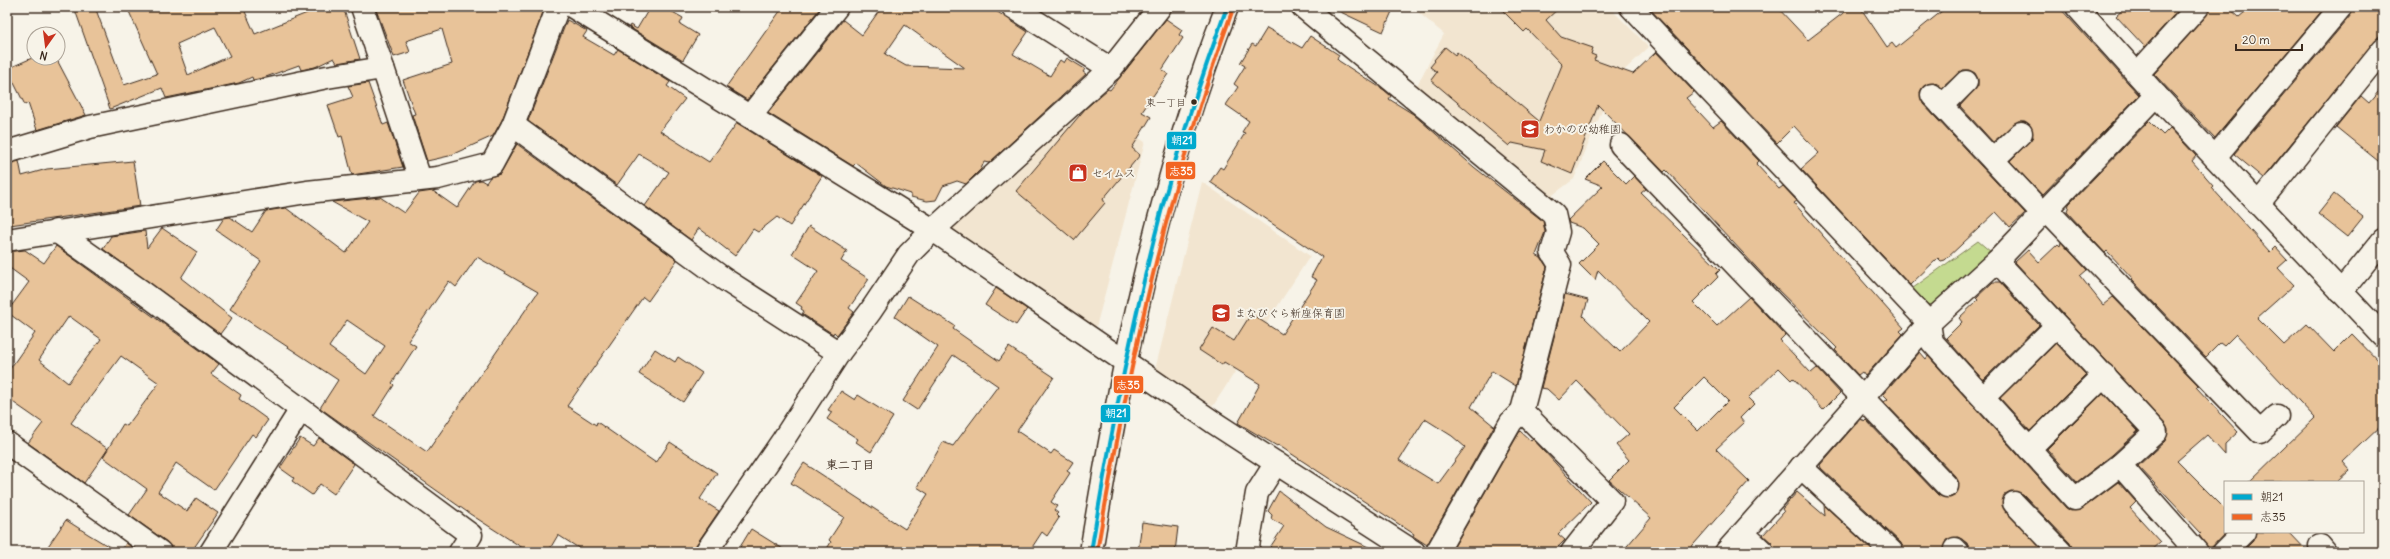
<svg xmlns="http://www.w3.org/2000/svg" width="2390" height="559" font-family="Delius,'Klee One',sans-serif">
<rect width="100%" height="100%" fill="#f7f3e8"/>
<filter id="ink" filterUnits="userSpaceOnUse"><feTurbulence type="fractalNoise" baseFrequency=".025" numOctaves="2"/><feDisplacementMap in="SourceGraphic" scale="8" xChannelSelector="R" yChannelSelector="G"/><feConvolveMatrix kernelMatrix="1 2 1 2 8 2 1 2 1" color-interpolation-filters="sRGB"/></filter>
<g filter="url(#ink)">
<g fill="#f2e5d0">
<path d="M 1412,7 L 1609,7 L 1649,47 L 1615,79 L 1574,179 L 1550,197 L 1518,168 L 1415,89 L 1444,34 Z"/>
<path d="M 1084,102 L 1145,142 L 1095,331 L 954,237 L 950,227 L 1023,166 Z"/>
<path d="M 1202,182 L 1310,256 L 1213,406 L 1155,370 Z"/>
</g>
<path fill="#c4da90" stroke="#808257" d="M 1978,241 L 1991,252 L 1937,305 L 1920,304 L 1909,291 Z"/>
<g fill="#e8c399" stroke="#3b2a1e" fill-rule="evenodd">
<path d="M 74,7 L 95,7 L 124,85 L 157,74 L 127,7 L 243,7 L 255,34 L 322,7 L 343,7 L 360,59 L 337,63 L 334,58 L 315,67 L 301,70 L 299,65 L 263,78 L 253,80 L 252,77 L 239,83 L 166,98 L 162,88 L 110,109 ZM 215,27 L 230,56 L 188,75 L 177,44 Z"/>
<path d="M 375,7 L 545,7 L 502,120 L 493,136 L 449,156 L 427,161 L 412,115 L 415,114 L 403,80 L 452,64 L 442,29 L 406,41 L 410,52 L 394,57 Z"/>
<path d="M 650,7 L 664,7 L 683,18 L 680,24 L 698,35 L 683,60 L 629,27 L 630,25 L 637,29 Z"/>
<path d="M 783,7 L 821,7 L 747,100 L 726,87 Z"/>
<path d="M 879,7 L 990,7 L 1028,32 L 1013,54 L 1050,76 L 1060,60 L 1064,63 L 1067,58 L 1085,69 L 1083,72 L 1086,74 L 989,163 L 984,162 L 981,169 L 966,184 L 957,181 L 943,186 L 936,200 L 927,201 L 911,197 L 911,194 L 886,186 L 856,163 L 853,166 L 768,113 L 843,20 L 862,35 L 881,8 ZM 905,25 L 965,68 L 906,66 L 885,54 Z"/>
<path d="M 1330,7 L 1394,7 L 1383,32 Z"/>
<path d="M 1499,7 L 1560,7 L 1546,20 L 1561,37 L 1593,48 L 1591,54 L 1596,56 L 1594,60 L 1633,74 L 1656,52 L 1694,92 L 1686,98 L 1713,127 L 1721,121 L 1759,161 L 1756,164 L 1779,189 L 1783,186 L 1797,201 L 1794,203 L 1904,328 L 1900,331 L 1903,334 L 1865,376 L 1862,372 L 1858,375 L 1835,350 L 1837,348 L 1768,280 L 1668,172 L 1666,170 L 1664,172 L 1598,105 L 1572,174 L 1541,161 L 1545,150 L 1512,143 L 1509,146 L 1431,80 L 1437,72 L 1430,67 L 1435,61 L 1434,60 L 1445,47 L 1455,55 L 1457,52 L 1539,121 L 1562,65 L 1527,29 L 1524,32 Z"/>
<path d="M 1648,7 L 1777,7 L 1808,40 L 1851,7 L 1860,7 L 1887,47 L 1892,43 L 1896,48 L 1947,7 L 2059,7 L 2139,95 L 2042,195 L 2010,161 L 2033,137 L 2030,125 L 2025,121 L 2018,121 L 1993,142 L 1960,106 L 1978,86 L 1978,79 L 1975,73 L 1969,70 L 1962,70 L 1942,88 L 1935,83 L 1924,86 L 1920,92 L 1923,104 L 2025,213 L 2010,227 L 1996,212 L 1945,260 L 1941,261 L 1938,258 L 1910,285 L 1801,169 L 1819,153 L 1794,126 L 1777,143 Z"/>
<path d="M 2126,7 L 2181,7 L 2145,47 L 2116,16 Z"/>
<path d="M 2210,7 L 2228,7 L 2239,17 L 2251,7 L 2325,7 L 2215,138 L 2154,74 L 2207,15 Z"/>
<path d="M 2353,7 L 2375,7 L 2383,14 L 2383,31 L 2263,178 L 2234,154 L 2351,15 Z"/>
<path d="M 1166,19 L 1182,30 L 1179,35 L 1183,38 L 1162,70 L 1168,74 L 1142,112 L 1151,117 L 1132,148 L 1140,155 L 1103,199 L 1105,203 L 1074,240 L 1016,191 L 1085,109 L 1108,89 L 1110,90 Z"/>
<path d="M 567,20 L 587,31 L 583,37 L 614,55 L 618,49 L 670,82 L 667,86 L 685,99 L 660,131 L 709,162 L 737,123 L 822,176 L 790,226 L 777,217 L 758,232 L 753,229 L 735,256 L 699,228 L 691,240 L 645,206 L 669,172 L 639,154 L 617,185 L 528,121 Z"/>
<path d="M 1267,28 L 1302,48 L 1310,36 L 1339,55 L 1337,59 L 1339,61 L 1384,90 L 1391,96 L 1389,99 L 1413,114 L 1474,167 L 1543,221 L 1545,232 L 1536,255 L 1541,258 L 1547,267 L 1516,386 L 1492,371 L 1471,407 L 1494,426 L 1427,545 L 1413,536 L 1414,534 L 1278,445 L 1277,446 L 1238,423 L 1260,384 L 1224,362 L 1222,365 L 1199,350 L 1213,328 L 1234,341 L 1251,314 L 1282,334 L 1317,280 L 1311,277 L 1322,257 L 1210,182 L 1220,167 L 1223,169 L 1245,133 L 1242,132 L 1249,121 L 1226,105 L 1238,87 L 1234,84 L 1245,66 L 1240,63 L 1252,44 L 1256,46 ZM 1425,419 L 1452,436 L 1465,447 L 1438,484 L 1399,460 Z"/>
<path d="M 32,58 L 56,58 L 86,115 L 37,130 L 28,103 L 25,105 L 7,69 Z"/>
<path d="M 368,83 L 383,125 L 388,123 L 403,167 L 352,175 L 342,136 L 339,137 L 328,105 L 353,97 L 348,86 Z"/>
<path d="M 2383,86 L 2383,165 L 2336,127 L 2361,96 L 2369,103 Z"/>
<path d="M 2149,121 L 2163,135 L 2170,128 L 2196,156 L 2192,161 L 2213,185 L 2211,187 L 2270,252 L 2275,247 L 2287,260 L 2278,268 L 2294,285 L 2257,318 L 2284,345 L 2307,324 L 2334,352 L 2352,334 L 2383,366 L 2383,424 L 2343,462 L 2350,470 L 2337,482 L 2249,482 L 2315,418 L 2236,334 L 2224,346 L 2220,343 L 2206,357 L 2132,280 L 2133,279 L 2107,251 L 2105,253 L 2067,212 L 2069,204 Z"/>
<path d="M 517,144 L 677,260 L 648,301 L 643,297 L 567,406 L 596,425 L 597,422 L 656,463 L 670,442 L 717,473 L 700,499 L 719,511 L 696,545 L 694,552 L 585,552 L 558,535 L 548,552 L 529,552 L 470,514 L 320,408 L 338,380 L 230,309 L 261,261 L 216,230 L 224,218 L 230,217 L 252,232 L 266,211 L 286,208 L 346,253 L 368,222 L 332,202 L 380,197 L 404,213 L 419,193 L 433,191 L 457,208 L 475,181 L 481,180 L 486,183 L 490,177 L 500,174 ZM 477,257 L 538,292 L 427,452 L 374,416 L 394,385 L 392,383 L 416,346 L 408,341 L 449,281 L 456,287 ZM 347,320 L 385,346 L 366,374 L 329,347 Z"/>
<path d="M 19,161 L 22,176 L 47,169 L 133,161 L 140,206 L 10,225 L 7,212 L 7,164 Z"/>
<path d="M 1603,161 L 1626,184 L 1634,176 L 1646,189 L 1641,193 L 1720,270 L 1716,274 L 1718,277 L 1693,302 L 1717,326 L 1749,297 L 1785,335 L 1780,340 L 1811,373 L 1817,368 L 1840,393 L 1823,410 L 1793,378 L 1791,380 L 1779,368 L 1748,398 L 1754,404 L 1740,418 L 1744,423 L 1716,449 L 1749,481 L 1687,552 L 1622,552 L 1651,518 L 1609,480 L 1629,460 L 1616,445 L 1629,434 L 1577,381 L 1559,400 L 1547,389 L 1541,388 L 1565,294 L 1588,300 L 1583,316 L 1620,352 L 1649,322 L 1598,270 L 1595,280 L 1579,264 L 1599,244 L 1583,228 L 1569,223 L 1568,220 L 1603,186 L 1585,179 ZM 1704,377 L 1728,401 L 1698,431 L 1674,407 Z"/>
<path d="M 2334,194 L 2363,217 L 2347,237 L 2318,214 Z"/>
<path d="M 809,226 L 847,251 L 841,261 L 869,279 L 849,308 L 854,312 L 837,335 L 834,332 L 833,334 L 802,314 L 804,311 L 801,309 L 802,307 L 796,303 L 818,271 L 792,254 Z"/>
<path d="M 162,228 L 197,252 L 181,278 L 232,318 L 220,334 L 103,249 L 111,236 L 145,231 L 147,248 Z"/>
<path d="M 2061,242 L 2087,270 L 2080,276 L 2103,305 L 2113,297 L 2198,385 L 2196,387 L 2238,432 L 2225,444 L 2225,455 L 2207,435 L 2177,461 L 2225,509 L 2226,532 L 2209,550 L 2199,535 L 2201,533 L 2138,466 L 2165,441 L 2168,430 L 2165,424 L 2015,262 L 2028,250 L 2039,262 L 2058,244 L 2060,246 Z"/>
<path d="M 56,246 L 219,364 L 211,374 L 241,395 L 239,399 L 268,420 L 256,437 L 252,434 L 214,490 L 176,463 L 158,492 L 187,511 L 196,498 L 218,513 L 191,552 L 172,552 L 167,542 L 129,515 L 147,489 L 103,457 L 123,424 L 127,426 L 159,383 L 121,356 L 71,423 L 108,449 L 84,483 L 28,443 L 43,423 L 7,398 L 7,373 L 35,333 L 7,312 L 29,282 L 7,266 L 7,252 L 25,250 L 44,263 ZM 69,316 L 101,339 L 68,383 L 39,360 Z"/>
<path d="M 1993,282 L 2000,282 L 2039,325 L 1983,380 L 1946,338 L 1962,322 L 1959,318 L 1978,300 L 1976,298 Z"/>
<path d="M 996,288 L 1027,309 L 1016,325 L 985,305 Z"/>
<path d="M 908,296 L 955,326 L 953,329 L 999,361 L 1009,347 L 1054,377 L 1017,431 L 1051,454 L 1054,450 L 1073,462 L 1067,471 L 1070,473 L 1051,502 L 1057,506 L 1054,510 L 1058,513 L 1056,515 L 1059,518 L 1047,536 L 1042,532 L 1029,552 L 825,552 L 831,542 L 829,540 L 844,517 L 791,483 L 804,463 L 905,529 L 928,494 L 917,487 L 943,442 L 953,446 L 998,386 L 953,355 L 917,410 L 903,401 L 938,347 L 895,317 Z"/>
<path d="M 2056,343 L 2086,375 L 2030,431 L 2000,398 Z"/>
<path d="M 655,349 L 675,362 L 678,357 L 702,373 L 683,402 L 639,374 Z"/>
<path d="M 1920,352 L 1926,359 L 1928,356 L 2066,508 L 2071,511 L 2082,509 L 2118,482 L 2136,502 L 2130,508 L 2161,542 L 2150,552 L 2073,552 L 2070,543 L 2023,494 L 2011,491 L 2005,494 L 2002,506 L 2044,552 L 1970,552 L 1967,543 L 1958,537 L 1946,540 L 1943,552 L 1904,552 L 1901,543 L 1821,468 L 1820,465 L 1855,425 L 1862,419 L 1864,422 L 1866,420 L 1938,495 L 1950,498 L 1956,495 L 1959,483 L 1956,477 L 1884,402 L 1888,399 L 1883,394 Z"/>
<path d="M 841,391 L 855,400 L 858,395 L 893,417 L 871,452 L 856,442 L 858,439 L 827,419 L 832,412 L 828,410 Z"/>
<path d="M 2103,393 L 2138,431 L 2112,455 L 2077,482 L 2047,449 Z"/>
<path d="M 1520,431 L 1531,441 L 1533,439 L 1591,502 L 1558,534 L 1565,540 L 1553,552 L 1451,552 Z"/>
<path d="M 300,438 L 313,446 L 319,438 L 354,464 L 334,494 L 320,484 L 312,495 L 292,481 L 294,478 L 280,468 Z"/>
<path d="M 1279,491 L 1326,527 L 1379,552 L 1267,552 L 1284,526 L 1271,519 L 1272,515 L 1268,511 Z"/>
<path d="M 1797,492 L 1825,516 L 1824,505 L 1874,552 L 1775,552 L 1772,543 L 1763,535 L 1784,512 L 1782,509 Z"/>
<path d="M 66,520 L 88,534 L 118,552 L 44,552 Z"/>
<path d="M 1142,522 L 1178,527 L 1175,552 L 1138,552 Z"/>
<path d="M 751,529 L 788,552 L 737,552 Z"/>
<path d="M 2256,532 L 2289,532 L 2308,552 L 2242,552 L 2253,541 Z"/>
<path d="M 126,543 L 138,552 L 121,552 Z"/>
</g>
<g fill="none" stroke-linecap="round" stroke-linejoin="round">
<g stroke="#3b2a1e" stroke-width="25">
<g id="minor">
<path d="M 573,7 L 933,230 L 1213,422 L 1276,463 L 1257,493 L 1247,552"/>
<path d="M 1013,7 L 1111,69"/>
<path d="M 1303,7 L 1554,214 L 1558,232 L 1552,252 L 1560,265 L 1522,411 L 1612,501 L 1572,552"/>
<path d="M 1631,7 L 1929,323 L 1932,342 L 2075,499 L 2120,465"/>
<path d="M 2077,7 L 2156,95 L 2383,336"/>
<path d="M 383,68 L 420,179"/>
<path d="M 2138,73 L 2198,7"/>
<path d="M 1932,95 L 2043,214"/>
<path d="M 1942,106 L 1966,82"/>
<path d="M 750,116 L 837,7"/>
<path d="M 513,125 L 724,279 L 839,353"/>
<path d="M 1621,145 L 1947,486"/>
<path d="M 7,152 L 90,127 L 327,77 L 383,68 L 362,7"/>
<path d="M 2215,157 L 2341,7"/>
<path d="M 1993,160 L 2021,133"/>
<path d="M 2259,203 L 2383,49"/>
<path d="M 2047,210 L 2260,432 L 2277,416"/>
<path d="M 56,231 L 144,293 L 471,535 L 460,552"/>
<path d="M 7,240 L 307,192 L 438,178 L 492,164 L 513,125 L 558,7"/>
<path d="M 1997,261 L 2156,432 L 2120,465 L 2197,552"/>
<path d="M 2341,292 L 2383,240"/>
<path d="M 1984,397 L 2056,326"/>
<path d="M 7,443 L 160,552"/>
<path d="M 2029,449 L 2104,375"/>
<path d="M 1276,463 L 1414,552"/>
<path d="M 1801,467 L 1892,552"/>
<path d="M 2014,503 L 2061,552"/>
<path d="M 1743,533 L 1763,552"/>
<path d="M 2320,546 L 2325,552"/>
<path d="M 1955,549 L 1958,552"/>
<path d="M 211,552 L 300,411"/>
<path d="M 706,552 L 783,440 L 839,353 L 870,312 L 909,254 L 933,230 L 1111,69 L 1160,7"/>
<path d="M 1091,552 C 1121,367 1159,182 1227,7"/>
<path d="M 1437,552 L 1511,422 L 1522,411"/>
<path d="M 1726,552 L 1929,323 L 1997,261 L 2156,95"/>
<path d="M 2224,552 L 2244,532"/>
</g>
</g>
<use href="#minor" stroke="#f7f3e8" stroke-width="22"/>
<g stroke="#f7f3e8" stroke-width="7">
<path id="bus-1" d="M 1091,552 C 1110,437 1132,322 1162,208 C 1180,140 1203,73 1227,7"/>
</g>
<g stroke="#f7f3e8" stroke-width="7">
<path id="bus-2" d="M 1097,552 C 1129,364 1167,189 1233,9"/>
</g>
<use href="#bus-1" stroke="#00a9ce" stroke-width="4"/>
<use href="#bus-2" stroke="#f26522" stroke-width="4"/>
</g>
</g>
<defs>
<g id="school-square" transform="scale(1)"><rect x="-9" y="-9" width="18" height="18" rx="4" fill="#c8321e" stroke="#f7f3e8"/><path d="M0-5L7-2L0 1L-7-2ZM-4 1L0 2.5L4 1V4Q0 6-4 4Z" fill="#fff"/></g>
<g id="shop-square" transform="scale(1)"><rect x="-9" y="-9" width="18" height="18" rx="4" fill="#c8321e" stroke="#f7f3e8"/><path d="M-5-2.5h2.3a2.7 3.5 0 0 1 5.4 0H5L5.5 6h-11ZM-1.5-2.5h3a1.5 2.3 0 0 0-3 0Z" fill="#fff"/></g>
</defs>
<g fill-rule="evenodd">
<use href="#school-square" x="1530" y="129"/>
<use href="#shop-square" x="1078" y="173"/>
<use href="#school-square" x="1221" y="313"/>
</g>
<circle fill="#3b2a1e" stroke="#f7f3e8" stroke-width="1.5" cx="1194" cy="102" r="3.5"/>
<g text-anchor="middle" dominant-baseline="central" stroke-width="4" stroke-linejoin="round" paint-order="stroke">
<g font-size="10" fill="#3b2a1e" stroke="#f7f3e8" text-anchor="end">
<text x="1186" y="102">東一丁目</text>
</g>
<g font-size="11" fill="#3b2a1e" stroke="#f7f3e8" text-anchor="start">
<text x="1544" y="129">わかのび幼稚園</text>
<text x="1092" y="173">セイムス</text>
<text x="1235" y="313">まなびぐら新座保育園</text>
</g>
<g font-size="12" font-weight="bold" fill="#3b2a1e" stroke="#f7f3e8">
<text x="850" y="464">東二丁目</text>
</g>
</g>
<g stroke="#f7f3e8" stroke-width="1.5">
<rect x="1166" y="131" width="31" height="19" rx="4" fill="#00a9ce"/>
<rect x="1165" y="161" width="31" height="19" rx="4" fill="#f26522"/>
<rect x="1113" y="375" width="31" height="19" rx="4" fill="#f26522"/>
<rect x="1100" y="404" width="31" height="19" rx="4" fill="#00a9ce"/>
</g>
<g font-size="11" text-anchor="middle" font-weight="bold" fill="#fff">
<text x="1182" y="144">朝21</text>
<text x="1181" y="175">志35</text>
<text x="1128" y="389">志35</text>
<text x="1116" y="417">朝21</text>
</g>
<rect width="2390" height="559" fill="none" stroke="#f7f3e8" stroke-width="24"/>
<rect x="12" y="12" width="2366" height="535" fill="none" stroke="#3b2a1e" stroke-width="1.5" filter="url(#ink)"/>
<rect x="2224" y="481" width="140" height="52" fill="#f7f3e8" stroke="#aca397"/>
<rect x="2232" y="494" width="20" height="6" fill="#00a9ce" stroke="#aca397"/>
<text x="2260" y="501" font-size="12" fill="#3b2a1e">朝21</text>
<rect x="2232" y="514" width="20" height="6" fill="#f26522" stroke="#aca397"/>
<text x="2260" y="521" font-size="12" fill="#3b2a1e">志35</text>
<g transform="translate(46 46) rotate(194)"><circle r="19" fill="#f7f3e8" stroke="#aca397"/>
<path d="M0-3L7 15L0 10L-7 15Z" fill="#c8321e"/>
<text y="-6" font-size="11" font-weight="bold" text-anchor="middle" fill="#3b2a1e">N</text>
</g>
<path d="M2236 44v6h66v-6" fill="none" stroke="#3b2a1e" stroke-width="2"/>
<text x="2242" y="44" font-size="12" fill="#3b2a1e" stroke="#f7f3e8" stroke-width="3" paint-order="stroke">20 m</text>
</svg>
